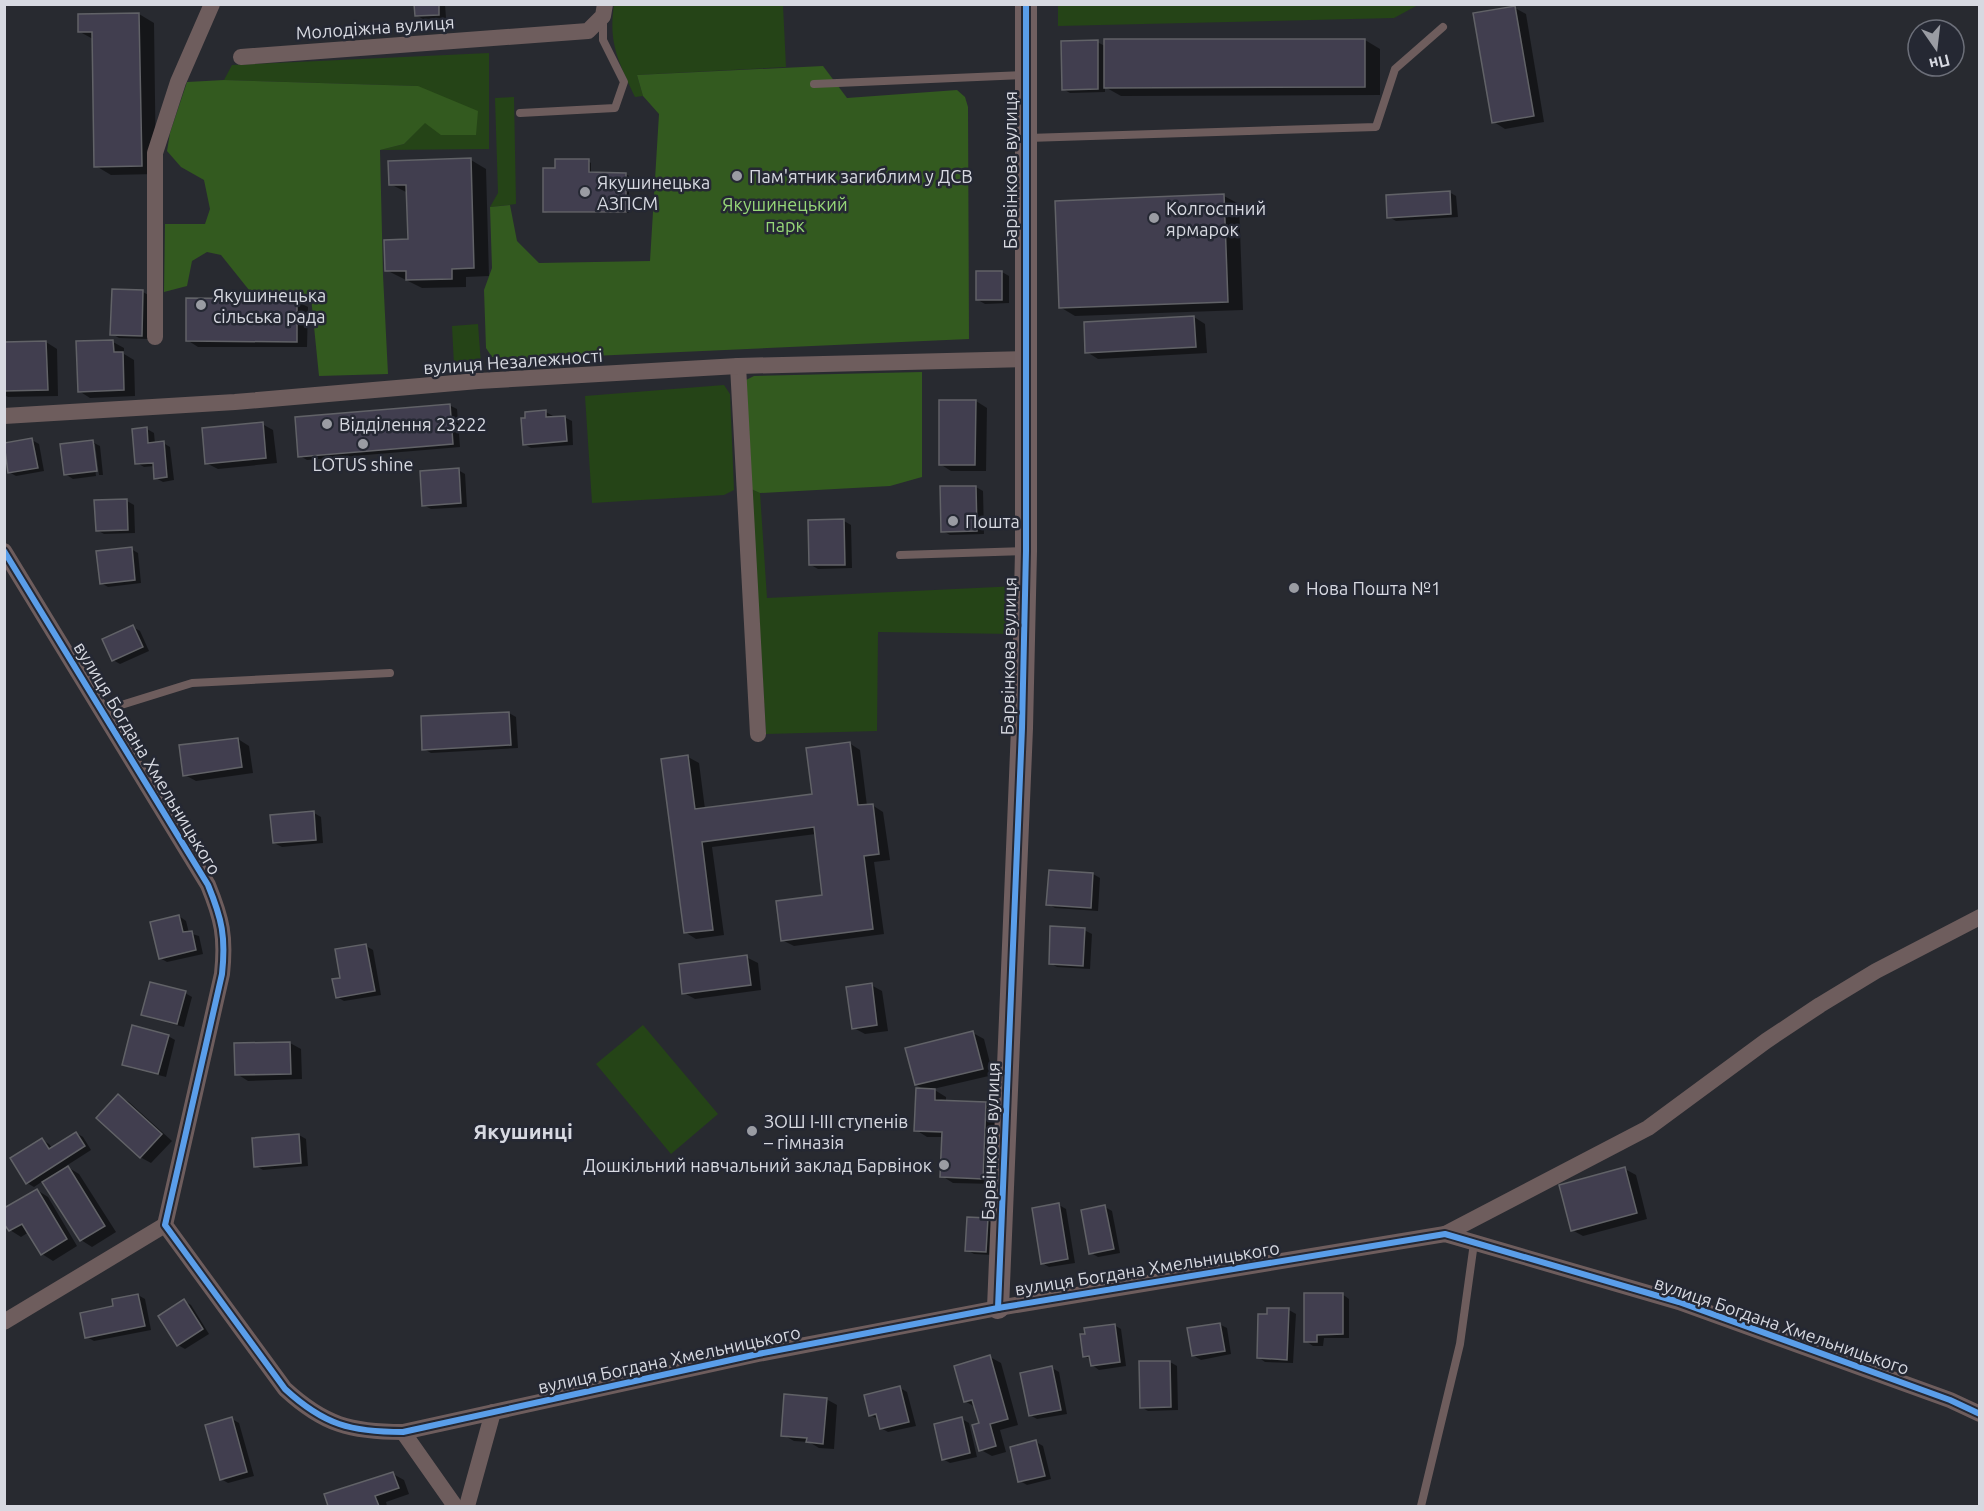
<svg xmlns="http://www.w3.org/2000/svg" width="1984" height="1511" font-family="Ubuntu,sans-serif">
<rect width="100%" height="100%" fill="#282a30"/>
<g fill="#254417">
<path d="M 614,5 L 783,5 L 786,67 L 637,75 L 643,96 L 635,97 C 619,62 608,44 614,5 Z"/>
<path d="M 1058,5 L 1058,4 L 1418,5 L 1394,18 L 1058,26 Z"/>
<path d="M 489,53 L 489,149 L 380,150 L 404,144 L 425,122 L 418,86 L 224,80 L 232,65 Z"/>
<path d="M 514,97 L 516,204 L 490,207 L 498,193 L 495,98 Z"/>
<path d="M 478,324 L 481,364 L 454,365 L 452,326 Z"/>
<path d="M 724,385 L 730,394 L 734,490 L 724,495 L 592,503 L 585,396 Z"/>
<path d="M 751,489 L 760,493 L 767,598 L 1018,586 L 1014,634 L 878,632 L 877,731 L 766,734 Z"/>
<path d="M 643,1025 L 718,1114 L 671,1154 L 596,1064 Z"/>
</g>
<g fill="#335a1f">
<path d="M 823,66 L 847,98 L 957,90 L 965,97 L 968,107 L 969,339 L 526,359 L 492,357 L 486,348 L 484,290 L 492,268 L 490,207 L 510,205 L 517,241 L 539,263 L 650,261 L 659,114 L 643,96 L 637,75 Z"/>
<path d="M 224,80 L 418,86 L 478,111 L 476,135 L 441,135 L 425,123 L 404,144 L 380,150 L 383,275 L 388,374 L 319,376 L 311,297 L 249,290 L 221,255 L 207,252 L 192,261 L 187,286 L 164,292 L 165,224 L 205,224 L 210,209 L 204,180 L 181,167 L 167,151 L 170,133 L 187,82 Z"/>
<path d="M 922,372 L 922,477 L 890,486 L 760,493 L 751,489 L 744,381 L 754,376 Z"/>
</g>
<g fill="#0007">
<path d="M 416,4 L 445,4 L 446,18 L 423,19 L 416,15 Z"/>
<path d="M 1515,8 L 1526,14 L 1544,122 L 1505,129 L 1494,122 Z"/>
<path d="M 139,14 L 154,23 L 156,174 L 111,175 L 96,166 L 93,39 L 80,32 Z"/>
<path d="M 1365,40 L 1380,49 L 1380,95 L 1121,96 L 1105,87 L 1105,92 L 1070,93 L 1063,89 L 1097,42 L 1105,46 Z"/>
<path d="M 471,160 L 486,169 L 489,276 L 466,277 L 466,287 L 422,288 L 386,270 L 409,241 L 408,193 L 390,184 Z"/>
<path d="M 588,161 L 591,163 L 591,174 L 626,174 L 629,176 L 629,213 L 548,213 L 544,211 L 557,169 Z"/>
<path d="M 1449,192 L 1456,196 L 1458,217 L 1396,221 L 1389,217 Z"/>
<path d="M 1224,196 L 1239,204 L 1243,310 L 1075,316 L 1060,307 Z"/>
<path d="M 1002,272 L 1009,276 L 1009,303 L 985,304 L 978,300 Z"/>
<path d="M 143,292 L 150,296 L 148,339 L 119,338 L 112,334 Z"/>
<path d="M 296,301 L 308,307 L 307,347 L 198,347 L 187,340 Z"/>
<path d="M 1194,317 L 1205,324 L 1207,353 L 1098,359 L 1087,352 Z"/>
<path d="M 46,342 L 57,349 L 58,396 L 8,397 L 4,395 L 4,344 Z"/>
<path d="M 113,342 L 124,348 L 124,354 L 134,360 L 135,396 L 90,398 L 79,391 Z"/>
<path d="M 976,401 L 987,408 L 986,471 L 951,471 L 940,464 Z"/>
<path d="M 449,405 L 457,409 L 460,447 L 307,460 L 300,456 Z"/>
<path d="M 546,412 L 553,416 L 553,418 L 564,417 L 572,421 L 573,445 L 531,448 L 524,444 Z"/>
<path d="M 262,424 L 273,430 L 277,463 L 218,469 L 206,463 Z"/>
<path d="M 147,429 L 154,433 L 155,444 L 163,443 L 170,447 L 174,480 L 163,482 L 156,478 L 155,466 L 144,467 L 137,463 Z"/>
<path d="M 32,440 L 39,444 L 44,471 L 16,476 L 9,472 L 4,445 Z"/>
<path d="M 92,442 L 100,446 L 103,475 L 99,475 L 95,444 L 92,444 L 96,476 L 73,479 L 65,474 Z"/>
<path d="M 458,470 L 465,474 L 467,507 L 431,509 L 423,505 Z"/>
<path d="M 976,487 L 983,491 L 984,534 L 950,535 L 943,531 Z"/>
<path d="M 127,501 L 134,505 L 135,533 L 104,534 L 97,530 Z"/>
<path d="M 844,521 L 851,525 L 852,568 L 818,569 L 811,565 Z"/>
<path d="M 131,549 L 138,553 L 141,583 L 108,587 L 101,583 Z"/>
<path d="M 133,627 L 140,631 L 149,651 L 120,664 L 113,660 Z"/>
<path d="M 509,713 L 516,717 L 518,748 L 431,753 L 424,749 Z"/>
<path d="M 238,739 L 249,746 L 253,773 L 196,781 L 185,775 Z"/>
<path d="M 849,743 L 860,750 L 867,806 L 872,805 L 883,812 L 890,860 L 874,862 L 884,934 L 794,946 L 782,940 L 824,896 L 816,834 L 712,847 L 724,935 L 696,939 L 685,932 L 688,757 L 699,763 L 705,809 L 814,795 Z"/>
<path d="M 314,813 L 321,817 L 323,843 L 282,847 L 274,843 Z"/>
<path d="M 1050,871 L 1093,874 L 1100,878 L 1098,911 L 1055,908 L 1048,904 Z"/>
<path d="M 179,916 L 186,921 L 189,933 L 199,936 L 203,954 L 167,962 L 160,958 Z"/>
<path d="M 1084,930 L 1092,934 L 1090,969 L 1057,967 L 1050,963 Z"/>
<path d="M 366,946 L 373,950 L 381,995 L 344,1001 L 337,997 L 341,979 Z"/>
<path d="M 746,957 L 758,963 L 761,990 L 695,999 L 684,993 Z"/>
<path d="M 871,985 L 882,991 L 888,1031 L 865,1034 L 854,1028 Z"/>
<path d="M 185,993 L 192,997 L 184,1027 L 150,1018 L 143,1014 Z"/>
<path d="M 973,1033 L 984,1039 L 993,1075 L 933,1089 L 946,1097 L 946,1102 L 986,1103 L 997,1110 L 994,1184 L 953,1183 L 942,1176 L 943,1137 L 927,1137 L 916,1130 L 925,1090 L 916,1085 Z"/>
<path d="M 168,1036 L 175,1040 L 166,1077 L 131,1068 L 124,1064 Z"/>
<path d="M 290,1043 L 301,1049 L 302,1079 L 248,1081 L 237,1074 Z"/>
<path d="M 118,1096 L 129,1102 L 172,1141 L 151,1163 L 140,1157 Z"/>
<path d="M 76,1133 L 83,1137 L 91,1150 L 66,1166 L 79,1174 L 116,1232 L 92,1247 L 81,1240 L 43,1181 L 34,1187 L 27,1183 L 42,1140 L 49,1144 L 52,1148 Z"/>
<path d="M 299,1135 L 306,1139 L 308,1166 L 263,1170 L 256,1166 Z"/>
<path d="M 1625,1169 L 1636,1175 L 1647,1219 L 1583,1236 L 1572,1230 Z"/>
<path d="M 37,1190 L 48,1197 L 77,1246 L 53,1261 L 42,1254 L 29,1232 L 21,1237 L 10,1230 Z"/>
<path d="M 1059,1205 L 1066,1209 L 1075,1263 L 1049,1267 L 1042,1263 Z"/>
<path d="M 1105,1207 L 1112,1211 L 1120,1253 L 1098,1257 L 1091,1253 Z"/>
<path d="M 987,1220 L 994,1224 L 993,1255 L 974,1254 L 967,1250 Z"/>
<path d="M 1342,1294 L 1349,1299 L 1349,1338 L 1324,1338 L 1323,1346 L 1313,1346 L 1306,1341 Z"/>
<path d="M 138,1295 L 145,1299 L 151,1330 L 94,1341 L 87,1337 L 115,1307 Z"/>
<path d="M 184,1301 L 191,1305 L 209,1334 L 185,1349 L 178,1345 Z"/>
<path d="M 1289,1310 L 1296,1314 L 1293,1363 L 1265,1362 L 1258,1357 Z"/>
<path d="M 1219,1324 L 1227,1328 L 1231,1354 L 1201,1360 L 1194,1356 Z"/>
<path d="M 1114,1325 L 1121,1329 L 1126,1366 L 1099,1370 L 1092,1365 L 1091,1360 L 1084,1356 Z"/>
<path d="M 990,1357 L 1001,1363 L 1018,1425 L 1000,1430 L 1006,1452 L 992,1456 L 981,1450 L 980,1424 L 975,1407 L 965,1401 Z"/>
<path d="M 1170,1362 L 1177,1366 L 1178,1410 L 1148,1411 L 1141,1407 Z"/>
<path d="M 1052,1368 L 1059,1372 L 1067,1414 L 1037,1419 L 1030,1415 Z"/>
<path d="M 900,1388 L 907,1392 L 916,1426 L 888,1432 L 881,1428 L 878,1419 L 870,1415 Z"/>
<path d="M 826,1399 L 837,1405 L 834,1449 L 819,1448 L 809,1442 L 794,1441 L 783,1435 Z"/>
<path d="M 232,1419 L 239,1423 L 254,1476 L 228,1483 L 221,1479 Z"/>
<path d="M 962,1419 L 969,1423 L 977,1457 L 950,1463 L 943,1459 Z"/>
<path d="M 1036,1442 L 1043,1446 L 1051,1479 L 1027,1485 L 1020,1481 Z"/>
<path d="M 393,1474 L 404,1480 L 409,1494 L 386,1502 L 387,1506 L 330,1506 L 326,1495 Z"/>
</g>
<g fill="#413e4f" stroke="#616267" stroke-width="1.5">
<path d="M 414,4 L 439,4 L 439,15 L 415,16 Z"/>
<path d="M 1515,6 L 1534,116 L 1492,123 L 1473,13 Z"/>
<path d="M 139,13 L 142,166 L 94,167 L 92,32 L 78,32 L 78,14 Z"/>
<path d="M 1104,39 L 1365,39 L 1365,87 L 1104,88 Z"/>
<path d="M 1098,40 L 1098,89 L 1062,90 L 1061,41 Z"/>
<path d="M 471,158 L 474,268 L 452,269 L 452,279 L 406,280 L 406,271 L 385,271 L 384,240 L 408,239 L 406,185 L 389,185 L 388,161 Z"/>
<path d="M 555,159 L 589,159 L 589,172 L 626,173 L 626,212 L 543,212 L 543,168 L 555,168 Z"/>
<path d="M 1450,191 L 1451,214 L 1387,218 L 1386,195 Z"/>
<path d="M 1224,194 L 1228,302 L 1059,308 L 1055,201 Z"/>
<rect x="976" y="271" width="26" height="29"/>
<path d="M 112,289 L 143,290 L 142,336 L 110,335 Z"/>
<path d="M 186,298 L 297,299 L 297,342 L 186,341 Z"/>
<path d="M 1194,316 L 1196,347 L 1085,353 L 1084,322 Z"/>
<path d="M 113,340 L 114,352 L 123,352 L 124,390 L 78,392 L 76,341 Z"/>
<path d="M 46,341 L 48,390 L 4,391 L 4,342 Z"/>
<path d="M 939,400 L 976,400 L 975,465 L 939,465 Z"/>
<path d="M 450,404 L 453,444 L 298,457 L 295,417 Z"/>
<path d="M 546,410 L 546,417 L 565,416 L 567,441 L 523,445 L 521,418 L 525,418 L 525,412 Z"/>
<path d="M 263,422 L 266,458 L 205,464 L 202,428 Z"/>
<path d="M 147,427 L 148,443 L 164,441 L 167,477 L 154,479 L 153,463 L 135,464 L 132,429 Z"/>
<path d="M 32,438 L 38,468 L 8,473 L 4,443 Z"/>
<path d="M 93,440 L 97,471 L 64,475 L 60,444 Z"/>
<path d="M 459,468 L 461,503 L 422,506 L 420,471 Z"/>
<path d="M 940,486 L 976,486 L 977,531 L 941,532 Z"/>
<path d="M 127,499 L 128,530 L 96,531 L 94,500 Z"/>
<path d="M 844,519 L 845,565 L 809,565 L 808,520 Z"/>
<path d="M 132,547 L 135,580 L 100,584 L 96,551 Z"/>
<path d="M 133,625 L 143,647 L 112,661 L 102,639 Z"/>
<path d="M 509,712 L 511,745 L 422,750 L 421,716 Z"/>
<path d="M 238,738 L 242,767 L 183,776 L 179,745 Z"/>
<path d="M 850,742 L 858,805 L 873,804 L 879,854 L 864,856 L 873,929 L 781,941 L 776,901 L 822,895 L 814,827 L 702,842 L 713,930 L 684,933 L 661,759 L 688,755 L 695,809 L 812,794 L 806,748 Z"/>
<path d="M 314,811 L 316,840 L 273,843 L 270,815 Z"/>
<path d="M 1049,870 L 1093,873 L 1091,908 L 1046,905 Z"/>
<path d="M 179,915 L 183,932 L 192,931 L 196,950 L 159,959 L 150,922 Z"/>
<path d="M 1050,926 L 1085,928 L 1083,966 L 1049,964 Z"/>
<path d="M 366,944 L 375,991 L 336,998 L 332,979 L 340,978 L 335,949 Z"/>
<path d="M 747,955 L 751,985 L 682,994 L 679,964 Z"/>
<path d="M 150,982 L 186,991 L 177,1024 L 141,1015 Z"/>
<path d="M 872,983 L 877,1025 L 852,1029 L 846,987 Z"/>
<path d="M 132,1025 L 169,1035 L 158,1074 L 122,1065 Z"/>
<path d="M 973,1031 L 983,1069 L 915,1085 L 905,1048 Z"/>
<path d="M 290,1042 L 291,1074 L 235,1075 L 234,1043 Z"/>
<path d="M 916,1088 L 935,1089 L 935,1100 L 986,1102 L 983,1179 L 940,1177 L 942,1132 L 914,1131 Z"/>
<path d="M 118,1094 L 162,1134 L 140,1158 L 96,1118 Z"/>
<path d="M 76,1132 L 85,1146 L 26,1184 L 10,1158 L 42,1138 L 49,1149 Z"/>
<path d="M 299,1134 L 301,1163 L 254,1167 L 252,1138 Z"/>
<path d="M 68,1166 L 105,1226 L 80,1241 L 42,1182 Z"/>
<path d="M 1625,1167 L 1637,1213 L 1571,1231 L 1559,1185 Z"/>
<path d="M 37,1189 L 67,1239 L 41,1255 L 22,1224 L 9,1231 L 4,1224 L 4,1208 Z"/>
<path d="M 1059,1203 L 1068,1259 L 1041,1264 L 1032,1208 Z"/>
<path d="M 1105,1205 L 1114,1249 L 1089,1254 L 1081,1210 Z"/>
<path d="M 967,1217 L 988,1218 L 986,1252 L 965,1251 Z"/>
<path d="M 1304,1293 L 1343,1293 L 1343,1334 L 1317,1335 L 1317,1342 L 1304,1342 Z"/>
<path d="M 138,1294 L 145,1326 L 85,1338 L 80,1313 L 113,1306 L 112,1299 Z"/>
<path d="M 184,1299 L 203,1329 L 177,1346 L 158,1316 Z"/>
<path d="M 1267,1308 L 1289,1308 L 1287,1360 L 1257,1358 L 1258,1314 L 1267,1314 Z"/>
<path d="M 1220,1323 L 1225,1351 L 1192,1356 L 1187,1328 Z"/>
<path d="M 1115,1324 L 1120,1362 L 1091,1366 L 1089,1356 L 1083,1357 L 1080,1334 L 1085,1334 L 1084,1328 Z"/>
<path d="M 990,1355 L 1008,1419 L 990,1424 L 996,1446 L 979,1451 L 972,1425 L 979,1423 L 972,1400 L 964,1402 L 954,1366 Z"/>
<path d="M 1139,1361 L 1170,1361 L 1171,1407 L 1140,1408 Z"/>
<path d="M 1052,1366 L 1061,1410 L 1029,1416 L 1020,1373 Z"/>
<path d="M 900,1386 L 909,1422 L 880,1429 L 876,1414 L 869,1416 L 864,1395 Z"/>
<path d="M 784,1394 L 827,1398 L 823,1444 L 806,1442 L 807,1438 L 781,1436 Z"/>
<path d="M 232,1417 L 247,1472 L 220,1480 L 205,1425 Z"/>
<path d="M 962,1417 L 970,1453 L 942,1460 L 934,1424 Z"/>
<path d="M 1036,1440 L 1045,1476 L 1018,1482 L 1010,1447 Z"/>
<path d="M 393,1472 L 399,1488 L 375,1496 L 379,1506 L 328,1506 L 324,1494 Z"/>
</g>
<g fill="none" stroke-linecap="round" stroke-linejoin="round">
<g stroke="#6e5d5d" stroke-width="8">
<path d="M 814,84 L 1025,75"/>
<path d="M 520,113 L 615,108 L 624,82 L 603,40 L 603,19"/>
<path d="M 1028,138 L 1376,127 L 1395,69 L 1443,27"/>
<path d="M 900,555 L 1026,551"/>
<path d="M 102,711 L 192,683 L 390,673"/>
<path d="M 1421,1506 L 1460,1344 L 1474,1243"/>
</g>
<g stroke="#6e5d5d" stroke-width="16">
<path d="M 241,57 L 588,31 L 603,16 L 605,4"/>
<path d="M 155,337 L 155,153 L 178,82 L 212,4"/>
<path d="M 738,366 L 758,734"/>
<path d="M 4,416 L 235,402 L 478,381 L 738,366 L 1024,359"/>
<path d="M 4,551 L 208,885 C 222,919 226,937 222,974 L 165,1225 L 285,1389 C 324,1425 351,1432 403,1432 L 758,1354 L 873,1332 L 998,1308 L 1445,1234 L 1679,1302 L 1950,1400 L 1980,1414"/>
<path d="M 1445,1234 L 1648,1128 L 1766,1041 L 1820,1005 L 1876,971 L 1980,917"/>
<path d="M 4,1322 L 165,1225"/>
<path d="M 403,1432 L 455,1506"/>
<path d="M 467,1506 L 493,1412"/>
</g>
<path stroke="#705f60" stroke-width="22" d="M 998,1308 L 1022,728 L 1026,551 L 1026,4"/>
<g stroke="#252833" stroke-width="10">
<g id="cycleway">
<path d="M 4,551 L 208,885 C 222,919 226,937 222,974 L 165,1225 L 285,1389 C 324,1425 351,1432 403,1432 L 758,1354 L 873,1332 L 998,1308 L 1445,1234 L 1679,1302 L 1950,1400 L 1980,1414"/>
<path d="M 998,1308 L 1022,728 L 1026,551 L 1026,4"/>
</g>
</g>
<use href="#cycleway" stroke="#5a9eea" stroke-width="6"/>
</g>
<g fill="#9a9ca3" stroke="#252833" stroke-width="2">
<circle cx="737" cy="176" r="6"/>
<circle cx="585" cy="192" r="6"/>
<circle cx="1154" cy="218" r="6"/>
<circle cx="201" cy="305" r="6"/>
<circle cx="327" cy="424" r="6"/>
<circle cx="363" cy="444" r="6"/>
<circle cx="953" cy="521" r="6"/>
<circle cx="1294" cy="588" r="6"/>
<circle cx="752" cy="1131" r="6"/>
<circle cx="944" cy="1165" r="6"/>
</g>
<g text-anchor="middle" dominant-baseline="central" stroke-width="5" stroke-linejoin="round" paint-order="stroke">
<g font-size="18" fill="#d7d9e1" stroke="#252833">
<text transform="translate(375 27) rotate(-4)">Молодіжна вулиця</text>
<text transform="translate(1010 170) rotate(-90)">Барвінкова вулиця</text>
<text transform="translate(513 361) rotate(-4)">вулиця Незалежності</text>
<text transform="translate(1008 656) rotate(-89)">Барвінкова вулиця</text>
<text transform="translate(148 758) rotate(59)">вулиця Богдана Хмельницького</text>
<text transform="translate(990 1141) rotate(-88)">Барвінкова вулиця</text>
<text transform="translate(1147 1268) rotate(-9)">вулиця Богдана Хмельницького</text>
<text transform="translate(1782 1325) rotate(19)">вулиця Богдана Хмельницького</text>
<text transform="translate(669 1359) rotate(-12)">вулиця Богдана Хмельницького</text>
</g>
<g font-size="18" fill="#d7d9e1" stroke="#252833" text-anchor="start">
<text x="749" y="176">Пам'ятник загиблим у ДСВ</text>
<text x="597" y="182">Якушинецька<tspan x="597" dy="21">АЗПСМ</tspan></text>
<text x="1166" y="208">Колгоспний<tspan x="1166" dy="21">ярмарок</tspan></text>
<text x="213" y="295">Якушинецька<tspan x="213" dy="21">сільська рада</tspan></text>
<text x="339" y="424">Відділення 23222</text>
<text x="363" y="464" text-anchor="middle">LOTUS shine</text>
<text x="965" y="521">Пошта</text>
<text x="1306" y="588">Нова Пошта №1</text>
<text x="764" y="1121">ЗОШ І-ІІІ ступенів<tspan x="764" dy="21">– гімназія</tspan></text>
<text x="932" y="1165" text-anchor="end">Дошкільний навчальний заклад Барвінок</text>
</g>
<g font-size="18" fill="#96d778" stroke="#252833">
<text x="785" y="204">Якушинецький<tspan x="785" dy="21">парк</tspan></text>
</g>
<g font-size="21" font-weight="bold" fill="#d7d9e1" stroke="#252833">
<text x="523" y="1131">Якушинці</text>
</g>
</g>
<rect width="1984" height="1511" fill="none" stroke="#d7d9e1" stroke-width="12"/>
<g transform="translate(1936 48) rotate(166)"><circle r="28" fill="#252833" stroke="#6c6f79" stroke-width="1.5"/>
<path d="M0-4.5L10 22L0 15L-10 22Z" fill="#9a9ca3"/>
<text y="-9" font-size="16" font-weight="bold" text-anchor="middle" fill="#d7d9e1">Пн</text>
</g>
</svg>
